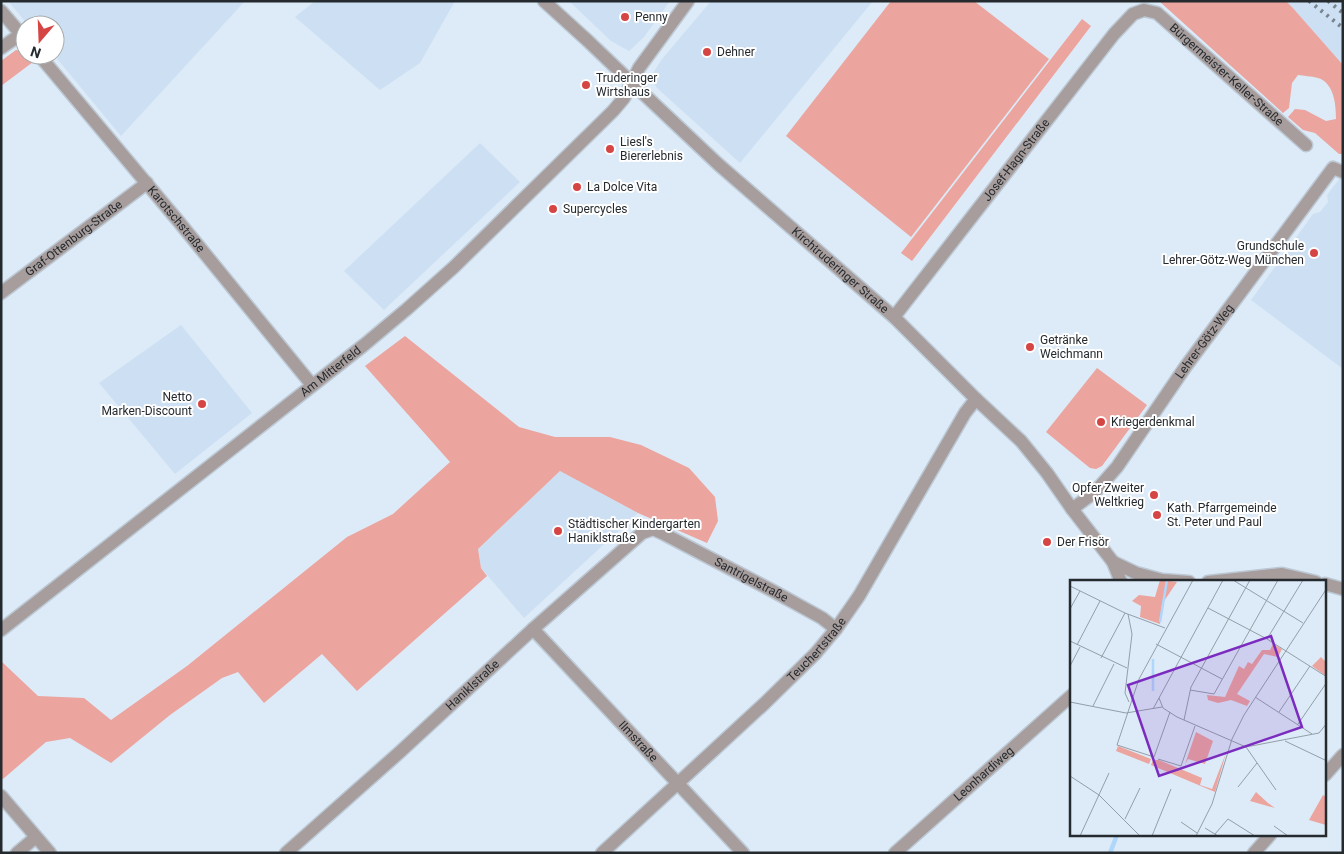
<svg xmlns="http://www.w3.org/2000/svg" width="1344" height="854" font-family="Roboto,sans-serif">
<rect width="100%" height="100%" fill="#ddebf8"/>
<g fill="#cde0f3">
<path d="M 8,1 L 245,1 L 121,136 L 54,55 L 55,55 L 55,25 L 28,25 Z"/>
<path d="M 315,1 L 455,1 L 420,63 L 380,90 L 295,17 Z"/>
<path d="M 569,1 L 670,1 L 644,37 L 629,51 L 611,41 Z"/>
<path d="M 711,1 L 873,1 L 740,163 L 657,88 L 650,78 L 662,59 Z"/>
<path d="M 1286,1 L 1343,1 L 1343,65 L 1292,7 Z"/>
<path d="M 480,143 L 520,182 L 384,310 L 344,271 Z"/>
<path d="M 1340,178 L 1343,179 L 1343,369 L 1251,300 L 1313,214 L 1320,212 L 1328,202 L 1327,195 Z"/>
<path d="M 181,325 L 252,413 L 175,474 L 99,383 Z"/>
<path d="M 560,471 L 638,513 L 524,618 L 481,568 L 478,549 Z"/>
</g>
<g fill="#eba49e">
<path d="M 891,1 L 974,1 L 1049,59 L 911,237 L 786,136 Z"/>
<path d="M 1159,1 L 1286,1 L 1292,7 L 1343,65 L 1343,154 L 1339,154 L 1315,133 L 1303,130 L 1288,117 L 1295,109 L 1305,110 L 1326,121 L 1336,119 C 1336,104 1334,83 1318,78 C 1311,76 1304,76 1298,75 L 1292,83 L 1289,108 L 1283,113 Z"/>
<path d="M 1082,19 L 1091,26 L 912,261 L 901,253 Z"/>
<path d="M 16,50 L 25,52 L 25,55 L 27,55 L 33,62 L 1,86 L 1,61 Z"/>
<path d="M 405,336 L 519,427 L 555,437 L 610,437 L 641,445 L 689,468 L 715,497 L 718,521 L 707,543 L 638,513 L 560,471 L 478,549 L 481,568 L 487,576 L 357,691 L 322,654 L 264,703 L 238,672 L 222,678 L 170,715 L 111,763 L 70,738 L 46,742 L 3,779 L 1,777 L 1,661 L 38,696 L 84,698 L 111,720 L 187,666 L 347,537 L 393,514 L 450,462 L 365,366 Z"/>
<path d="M 1097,368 L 1147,405 L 1102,466 L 1096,469 L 1090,468 L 1085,464 L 1046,432 Z"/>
</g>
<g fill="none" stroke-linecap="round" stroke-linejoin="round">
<path stroke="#afd6fb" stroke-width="4.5" d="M 1110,853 L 1117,835"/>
<g stroke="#bcc8d4" stroke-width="15">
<g id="minor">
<path d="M 1,11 L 25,39"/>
<path d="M 1,48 L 21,34"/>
<path id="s1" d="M 39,55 L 179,222 L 312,385"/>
<path id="s2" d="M 632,83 L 718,164 L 894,317 L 976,399 L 1021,441 L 1047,473 L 1072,509 L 1113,562 L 1121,582"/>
<path id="s3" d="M 1,293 L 147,183"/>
<path id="s4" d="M 894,317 L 1114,34 L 1133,14 L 1144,10 L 1157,13 L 1306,145"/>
<path id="s5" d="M 1072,509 L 1095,492 L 1117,467 L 1186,366 L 1333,168 L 1343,172"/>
<path d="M 1113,562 L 1136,573 L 1162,580 L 1189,582"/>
<path d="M 1208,582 L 1282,574 L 1316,582"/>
<path d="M 1325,584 L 1343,589"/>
<path id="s6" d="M 533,629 L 743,853"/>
<path d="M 1325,775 L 1343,755"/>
<path d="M 1,796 L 50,853"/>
<path d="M 17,853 L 36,837"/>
<path id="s7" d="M 286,853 L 401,751 L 533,629 L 642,533 L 653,529 L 664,534 L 773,591 L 822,618 L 836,629"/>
<path id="s8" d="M 602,853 L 765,703 L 815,654 L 836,629 L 859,596 L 965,413 L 976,399"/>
<path id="s9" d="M 895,853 L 1072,695"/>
<path d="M 1254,853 L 1270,835"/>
</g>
</g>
<g stroke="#bcc8d4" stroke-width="15">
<g id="tertiary">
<path d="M 544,1 L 588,41 L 632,83"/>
<path id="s10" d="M 1,630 L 364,345 L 407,309 L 454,267 L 613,111 L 624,98 L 639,68 L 688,1"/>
</g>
</g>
<use href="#minor" stroke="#a69d9c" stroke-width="12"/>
<use href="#tertiary" stroke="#a69d9c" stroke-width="12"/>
<g stroke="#7a838c" stroke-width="4" stroke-dasharray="2.5 5" stroke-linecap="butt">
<path d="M 1309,1 L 1343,28"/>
<path d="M 1328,1 L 1343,13"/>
</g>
</g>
<g fill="#d44544" stroke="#fff" stroke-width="2">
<circle cx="625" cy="17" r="5"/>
<circle cx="707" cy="52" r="5"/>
<circle cx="586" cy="85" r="5"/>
<circle cx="610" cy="149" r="5"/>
<circle cx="577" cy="187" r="5"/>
<circle cx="553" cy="209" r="5"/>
<circle cx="1314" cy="253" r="5"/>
<circle cx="1030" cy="347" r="5"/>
<circle cx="202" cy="404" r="5"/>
<circle cx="1101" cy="422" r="5"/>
<circle cx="1154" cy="495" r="5"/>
<circle cx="1157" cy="515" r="5"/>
<circle cx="558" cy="531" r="5"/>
<circle cx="1047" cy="542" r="5"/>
</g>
<g text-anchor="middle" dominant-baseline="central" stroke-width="4" stroke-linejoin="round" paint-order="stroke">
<g font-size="12" fill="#252a2f" stroke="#fff" text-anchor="start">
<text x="635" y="17">Penny</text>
<text x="717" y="52">Dehner</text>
<text x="596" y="78">Truderinger<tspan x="596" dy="14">Wirtshaus</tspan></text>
<text x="620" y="142">Liesl's<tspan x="620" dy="14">Biererlebnis</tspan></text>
<text x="587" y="187">La Dolce Vita</text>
<text x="563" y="209">Supercycles</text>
<text x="1304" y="246" text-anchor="end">Grundschule<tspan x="1304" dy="14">Lehrer-Götz-Weg München</tspan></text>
<text x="1040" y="340">Getränke<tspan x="1040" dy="14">Weichmann</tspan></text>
<text x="192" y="397" text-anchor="end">Netto<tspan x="192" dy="14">Marken-Discount</tspan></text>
<text x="1111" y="422">Kriegerdenkmal</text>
<text x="1144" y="488" text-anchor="end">Opfer Zweiter<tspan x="1144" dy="14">Weltkrieg</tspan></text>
<text x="1167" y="508">Kath. Pfarrgemeinde<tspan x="1167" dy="14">St. Peter und Paul</tspan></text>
<text x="568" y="524">Städtischer Kindergarten<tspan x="568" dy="14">Haniklstraße</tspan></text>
<text x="1057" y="542">Der Frisör</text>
</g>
<g font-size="12" fill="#252a2f" stroke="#fff">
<text stroke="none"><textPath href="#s4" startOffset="504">Bürgermeister-Keller-Straße</textPath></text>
<text stroke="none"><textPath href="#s4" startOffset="199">Josef-Hagn-Straße</textPath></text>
<text stroke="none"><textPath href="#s1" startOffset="214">Karotschstraße</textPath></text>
<text stroke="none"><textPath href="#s3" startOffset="91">Graf-Ottenburg-Straße</textPath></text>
<text stroke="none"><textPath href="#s2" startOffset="280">Kirchtruderinger Straße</textPath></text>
<text stroke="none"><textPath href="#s5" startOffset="215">Lehrer-Götz-Weg</textPath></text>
<text stroke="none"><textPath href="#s10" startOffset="419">Am Mitterfeld</textPath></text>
<text stroke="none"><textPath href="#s7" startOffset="601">Santrigelstraße</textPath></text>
<text stroke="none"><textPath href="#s8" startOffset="296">Teuchertstraße</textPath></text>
<text stroke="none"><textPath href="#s7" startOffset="251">Haniklstraße</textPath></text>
<text stroke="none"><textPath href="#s6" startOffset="154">Ilmstraße</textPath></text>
<text stroke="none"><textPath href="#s9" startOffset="119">Leonhardiweg</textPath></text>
</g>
</g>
<g transform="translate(1070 580)">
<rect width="256" height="256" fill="#ddebf8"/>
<path d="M 90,0 L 107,2 L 92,24 L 90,44 L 70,37 L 71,26 L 62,21 L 69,15 L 85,17 ZM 203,64 L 212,69 L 208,77 L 194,74 L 167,114 L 180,121 L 177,126 L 161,120 L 148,123 L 138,120 L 137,115 L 155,117 L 169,86 L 174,89 L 178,82 L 182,84 L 192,70 L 200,70 ZM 251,77 L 256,82 L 256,96 L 242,86 ZM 126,152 L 143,161 L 135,184 L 118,179 L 115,184 ZM 48,166 L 81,179 L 79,184 L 46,171 ZM 156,173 L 145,212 L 81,185 L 83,180 L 89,180 L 132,198 L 130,205 L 142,209 ZM 186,212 L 198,223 L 205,228 L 180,221 ZM 253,215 L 256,217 L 256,245 L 239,240 Z" fill="#eba49e"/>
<path fill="none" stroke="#afd6fb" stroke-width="2.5" d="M 90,42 L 97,0M 83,111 L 83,79"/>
<path fill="none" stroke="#939ea8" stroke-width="1" d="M 163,0 L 233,43M 0,6 L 55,33 L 95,48M 138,28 L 197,59 L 257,97M 0,29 L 10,11M 58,34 L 62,54 L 55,113 L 59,122M 197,59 L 233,0M 0,61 L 57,88M 86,64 L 152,99M 7,65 L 30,21M 31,78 L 55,33M 0,86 L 10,67M 120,110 L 144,114 L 208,0M 185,117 L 242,154M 89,118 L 93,128 L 107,137 L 176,167 L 249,153 L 257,143M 0,122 L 56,133 L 92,127M 23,126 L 44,84M 83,129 L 153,0M 100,132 L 84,177 L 47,165 L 69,99 L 123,0M 209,132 L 240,86M 114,140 L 121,107 L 180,0M 228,144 L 257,102M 215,161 L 257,181M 176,167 L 206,210M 88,179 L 111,186 L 125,146M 0,196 L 29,215 L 70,256M 168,207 L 187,183M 55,239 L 70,208M 111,242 L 127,253M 204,246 L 218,256M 135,248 L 148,256M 145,254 L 158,239 L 185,256M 10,256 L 39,193M 82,256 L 101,209M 126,256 L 142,224 L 162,159 L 174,135 L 257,8"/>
<path fill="#7b2cbf" fill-opacity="0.15" stroke="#7b2cbf" stroke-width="2.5" d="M 201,56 L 232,147 L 89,196 L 58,105 Z"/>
<rect width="256" height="256" fill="none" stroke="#252a2f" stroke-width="2.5"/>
</g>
<rect width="1344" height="854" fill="none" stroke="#252a2f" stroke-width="5"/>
<g transform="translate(40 40) rotate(199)"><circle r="24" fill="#ffffff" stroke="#a8aaac"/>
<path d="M0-4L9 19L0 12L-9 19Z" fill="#d44544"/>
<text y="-8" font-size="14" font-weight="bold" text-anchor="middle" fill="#252a2f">N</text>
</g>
</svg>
